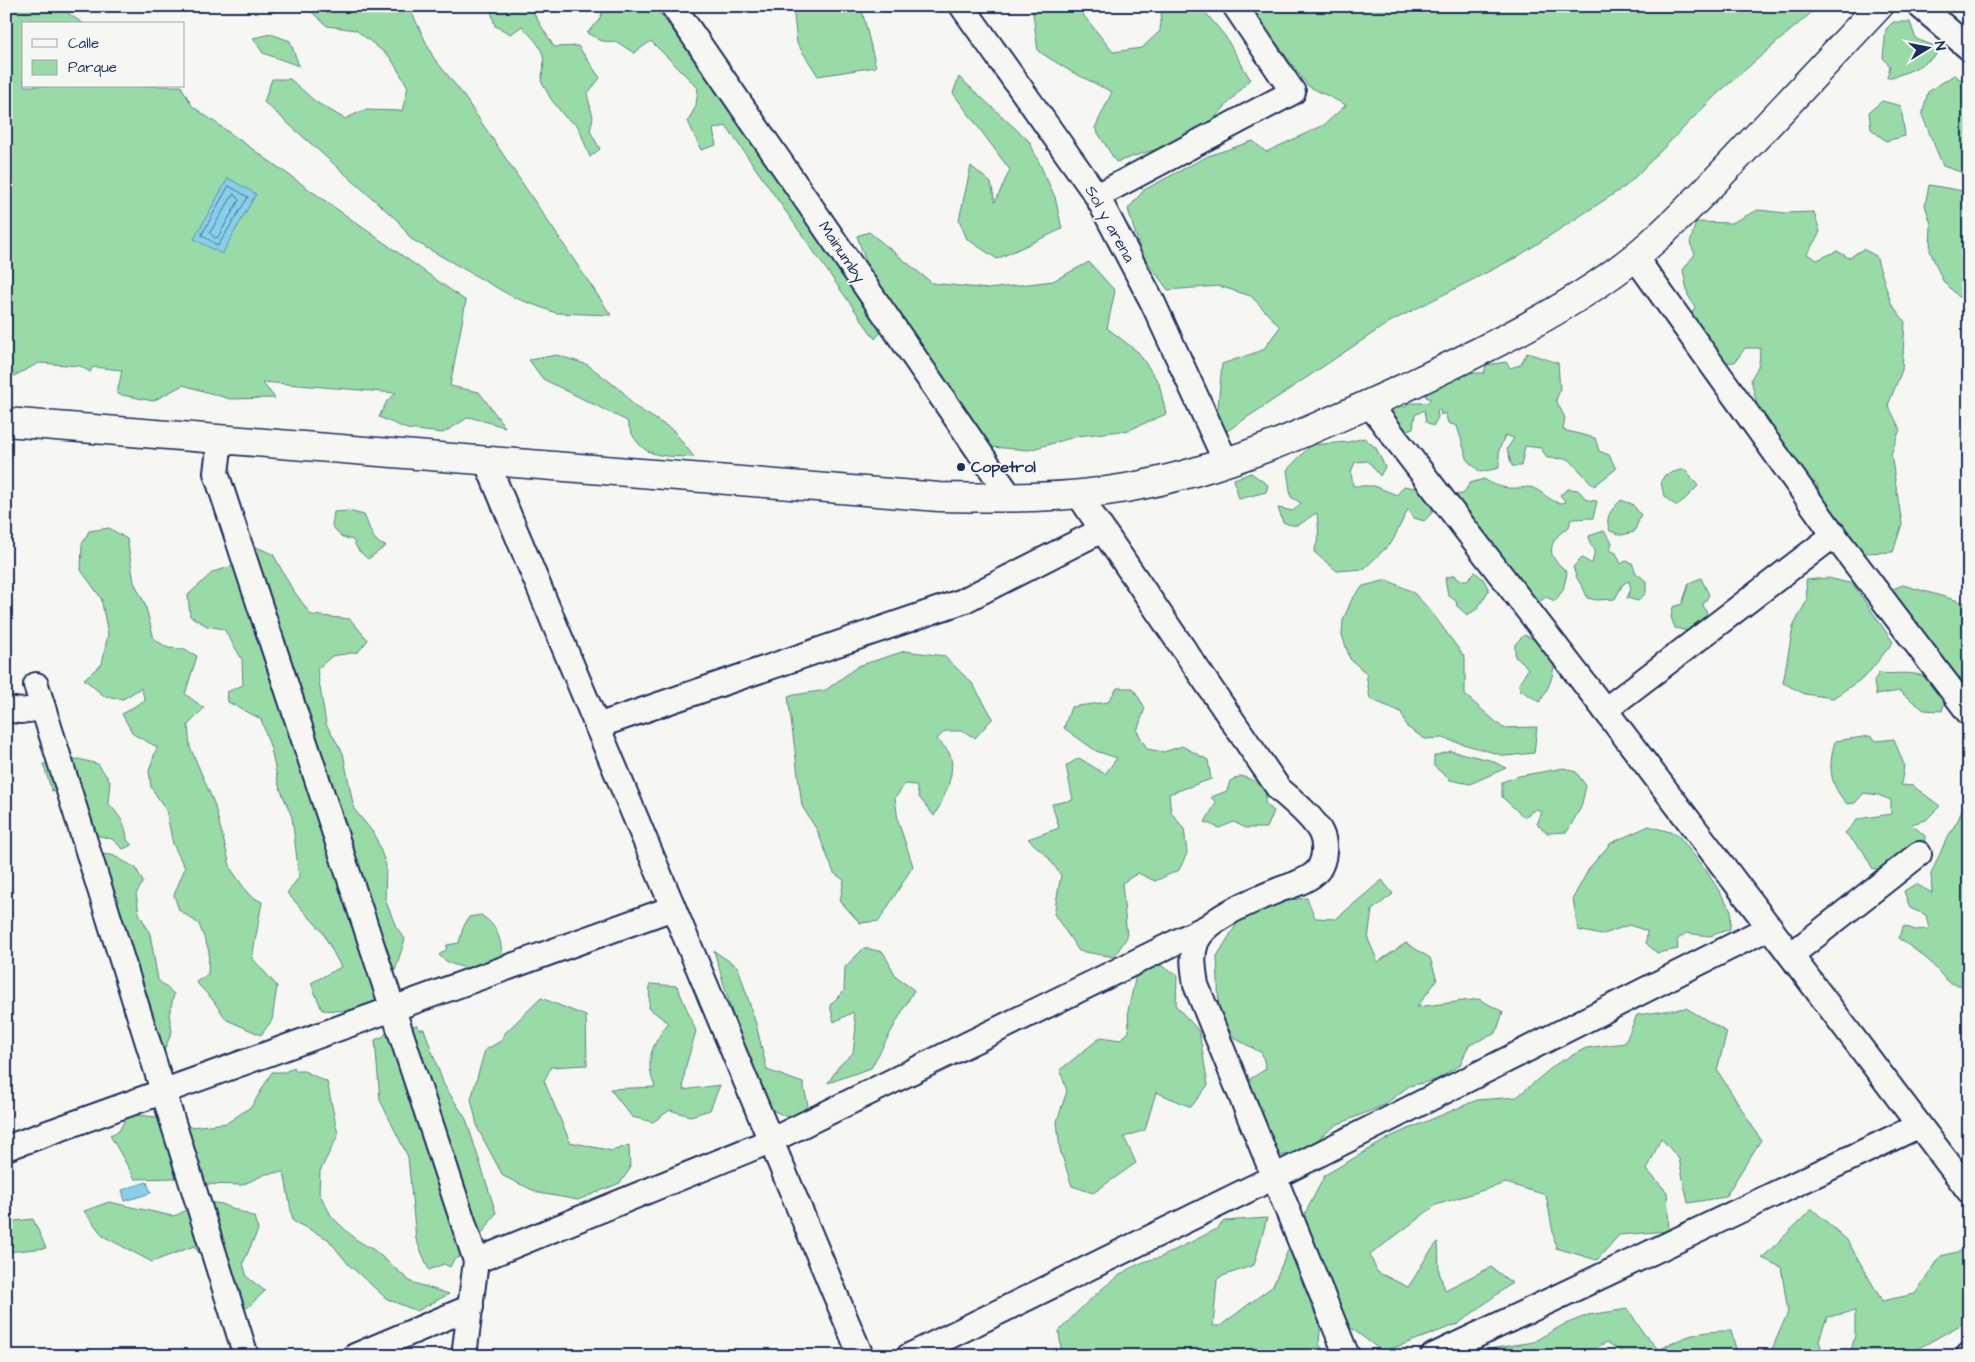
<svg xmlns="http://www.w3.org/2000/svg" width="1975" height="1362" font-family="'Architects Daughter',sans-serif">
<rect width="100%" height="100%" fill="#f6f6f2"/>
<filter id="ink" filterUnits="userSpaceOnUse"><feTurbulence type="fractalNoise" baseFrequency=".02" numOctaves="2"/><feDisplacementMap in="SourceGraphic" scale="10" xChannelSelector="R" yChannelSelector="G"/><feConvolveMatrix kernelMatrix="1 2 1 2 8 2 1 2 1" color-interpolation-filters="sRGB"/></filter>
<g filter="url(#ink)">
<g fill="#98dba7" stroke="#5a8582">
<path d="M 6,6 L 57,6 L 84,24 L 24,24 L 24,86 L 181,86 L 192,106 L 466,301 L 450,386 L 479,392 L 505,427 L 469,417 L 443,433 L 407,429 L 379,417 L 387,401 L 396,393 L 262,382 L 275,398 L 230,399 L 183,385 L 153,401 L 117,394 L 122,370 L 93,367 L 90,372 L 80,366 L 39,363 L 10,378 L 6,377 Z"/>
<path d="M 305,6 L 403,6 L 411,11 L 433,57 L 461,92 L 611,315 L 556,313 L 513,297 L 411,239 L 398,221 L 264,102 L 272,79 L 290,79 L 316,102 L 345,119 L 364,110 L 402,111 L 408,87 L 390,57 L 356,30 L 327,26 Z"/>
<path d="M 490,6 L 532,6 L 534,14 L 554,47 L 578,46 L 600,78 L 587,94 L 593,117 L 590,131 L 600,149 L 590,157 L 578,126 L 565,117 L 551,99 L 541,81 C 548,52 541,47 522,26 L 511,34 L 495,26 Z"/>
<path d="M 605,6 L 630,6 L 633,10 L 655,7 L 707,75 L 883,330 L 875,339 L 726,126 L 713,129 L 716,145 L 701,150 L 688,121 L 696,106 L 698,88 L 651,41 L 634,53 L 617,42 L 602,41 L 587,33 L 599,20 Z"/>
<path d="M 793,6 L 861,6 L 876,67 L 818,76 L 797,43 Z"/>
<path d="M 1032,6 L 1083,6 L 1080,11 L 1113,52 L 1142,48 L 1160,31 L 1162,6 L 1200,6 L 1225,36 L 1250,79 L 1214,119 L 1160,148 L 1116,162 L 1095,128 L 1112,92 L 1070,71 L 1038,51 Z"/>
<path d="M 1249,6 L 1819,6 L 1717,94 L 1626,186 L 1517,257 L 1388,323 L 1215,439 L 1222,364 L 1263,350 L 1280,327 L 1251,296 L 1219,286 L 1168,290 L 1141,253 L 1128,209 L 1144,190 L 1208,156 L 1253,141 L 1266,152 L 1324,125 L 1346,105 L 1308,86 Z"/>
<path d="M 1893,22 L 1910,22 L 1916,39 L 1935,46 L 1936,55 C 1920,67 1906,74 1887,78 L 1890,66 L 1883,58 L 1886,29 Z"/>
<path d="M 271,34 L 290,41 L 299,66 L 263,53 L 253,38 Z"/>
<path d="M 1954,75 L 1969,85 L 1969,175 L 1943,166 L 1922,115 L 1928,92 Z"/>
<path d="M 959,77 L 1029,141 L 1055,197 L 1062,229 L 997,259 L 967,239 L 959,220 L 971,166 L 991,183 L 995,202 L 1010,170 L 953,93 Z"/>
<path d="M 1882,101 L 1901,106 L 1905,136 L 1886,141 L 1871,129 L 1869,112 Z"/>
<path d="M 1929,185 L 1963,191 L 1969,195 L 1969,307 L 1943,281 L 1930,251 L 1931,224 L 1925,205 Z"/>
<path d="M 1758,210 L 1786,213 L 1814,212 L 1820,232 L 1807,254 L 1817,260 L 1837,251 L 1849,258 L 1863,249 L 1876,256 L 1891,303 L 1905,322 L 1902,370 L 1888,405 L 1900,429 L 1891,454 L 1902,524 L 1893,552 L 1861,553 L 1821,501 L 1817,484 L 1794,470 L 1757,419 L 1757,405 L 1751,379 L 1759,365 L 1760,348 L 1745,348 L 1735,362 L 1718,363 L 1691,316 L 1695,307 L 1688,295 L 1683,270 L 1695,254 L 1690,243 L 1696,222 L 1731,223 Z"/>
<path d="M 869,232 L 932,283 L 988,289 L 1053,281 L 1089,262 L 1115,291 L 1107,328 L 1138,352 L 1159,383 L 1166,414 L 1129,430 L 1078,436 L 1029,450 L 991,447 L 872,279 L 857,236 Z"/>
<path d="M 1527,353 L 1558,363 L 1560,390 L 1556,400 L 1565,418 L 1563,430 L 1595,438 L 1599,451 L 1609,455 L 1616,469 L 1594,486 L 1569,459 L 1547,458 L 1541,448 L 1525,446 L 1521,466 L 1512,466 L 1507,449 L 1514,438 L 1505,435 L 1499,450 L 1499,468 L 1480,472 L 1468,461 L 1457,426 L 1448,423 L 1445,413 L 1441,415 L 1440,410 L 1437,410 L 1438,417 L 1433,426 L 1426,422 L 1424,410 L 1415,415 L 1413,428 L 1398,433 L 1382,400 L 1402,404 L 1405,408 L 1408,403 L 1427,403 L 1431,399 L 1426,397 L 1425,389 L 1462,368 L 1472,373 L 1484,373 L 1486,365 L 1506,362 L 1510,368 L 1520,365 Z"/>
<path d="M 557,355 L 588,365 L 623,392 L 634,406 L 673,430 L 694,457 C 659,456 639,459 627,421 L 543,379 L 529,360 Z"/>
<path d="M 1364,438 L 1376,448 L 1385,467 L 1380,476 L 1368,461 L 1355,462 L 1351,472 L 1353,486 L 1374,486 L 1397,495 L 1404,486 L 1425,490 L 1433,497 L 1432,513 L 1424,521 L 1414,518 L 1408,509 L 1392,542 L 1364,569 L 1337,571 L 1314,552 L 1319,536 L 1317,513 C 1303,519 1301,531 1283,522 L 1278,508 L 1293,511 L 1301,503 L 1291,497 L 1287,470 L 1311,445 L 1348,442 Z"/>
<path d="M 1680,470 L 1686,470 L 1698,486 L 1678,506 C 1665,500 1663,495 1661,481 L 1665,475 Z"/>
<path d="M 1251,473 L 1268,485 L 1266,492 L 1239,499 L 1234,479 Z"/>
<path d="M 1484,479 C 1495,486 1505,489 1518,488 C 1522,488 1527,487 1530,487 C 1543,490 1553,507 1566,502 L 1560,495 L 1568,489 L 1578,490 L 1587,500 L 1597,501 L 1593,518 L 1571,519 L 1569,527 C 1560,532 1547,544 1553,557 C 1556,563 1564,568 1567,573 L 1563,590 L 1555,601 L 1546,597 L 1536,604 L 1467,511 L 1462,513 L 1451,495 L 1463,494 L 1470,483 Z"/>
<path d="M 1621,500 L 1632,504 L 1641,515 L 1634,532 L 1622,535 L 1610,531 C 1604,517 1611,510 1621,500 Z"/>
<path d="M 348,511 L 364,515 C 370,526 371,543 386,546 L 368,559 L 358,550 L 353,540 L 342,537 L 332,526 L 334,512 Z"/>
<path d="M 109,528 L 127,539 L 134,582 L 145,604 L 154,639 L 168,648 L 185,649 L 197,656 L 185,694 L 204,708 L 188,725 L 190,747 L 214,803 L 231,869 L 249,895 L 262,902 L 252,958 L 277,986 L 272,1020 L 261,1035 L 227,1020 L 212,999 L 196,982 L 208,974 L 209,951 L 199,924 L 179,910 L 174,895 L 185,868 L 173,844 L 166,810 L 151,787 L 149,771 L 157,747 L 133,734 L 122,714 L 145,700 L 141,688 L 123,699 L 104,696 L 84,679 L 102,664 L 108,634 L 101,598 L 81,570 L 82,544 L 89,531 Z"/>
<path d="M 1604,531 L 1612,542 L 1610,550 L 1616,553 L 1621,564 L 1626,561 L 1632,563 L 1636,573 L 1646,581 L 1646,593 L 1638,601 L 1627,598 L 1631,589 L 1629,581 L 1623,584 L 1615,599 L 1597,600 L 1587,598 C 1584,585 1577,583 1573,567 L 1582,558 L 1592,564 L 1595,550 L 1590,544 L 1589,536 Z"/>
<path d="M 251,545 L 273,554 L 291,587 L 311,615 L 350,619 L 368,640 L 358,652 L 332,656 L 317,669 L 326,724 L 343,753 L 354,809 L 375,835 L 386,865 L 385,899 L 396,927 L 405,939 L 393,977 L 381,990 L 372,1006 L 343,1011 L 322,1010 L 311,983 L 341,967 L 322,931 L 287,893 L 299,877 L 292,817 L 279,786 L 271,749 L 261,719 L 228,702 L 227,692 L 243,685 L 242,659 L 224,629 L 207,626 L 190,616 L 188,595 L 213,572 L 233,566 Z"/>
<path d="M 1475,572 L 1483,579 L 1489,590 L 1477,609 L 1467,615 L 1457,606 L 1456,601 L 1448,595 L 1445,578 L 1455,575 L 1459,580 L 1467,580 Z"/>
<path d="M 1701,578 L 1709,595 L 1703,605 L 1708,616 L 1708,628 L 1692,632 L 1675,628 L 1671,617 L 1673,607 L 1682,604 L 1689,583 Z"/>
<path d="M 1828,578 L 1853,584 L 1893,642 L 1866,676 L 1833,698 L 1805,694 L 1783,683 L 1793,627 L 1807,600 L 1806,580 Z"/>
<path d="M 1387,580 L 1413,592 L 1430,610 L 1465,658 L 1465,695 L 1503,728 L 1537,727 L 1534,753 L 1505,756 L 1442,738 L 1425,739 L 1407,727 L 1401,712 L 1370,699 L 1366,673 L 1350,659 L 1342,635 L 1343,620 L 1352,599 L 1363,586 Z"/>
<path d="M 1903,585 L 1969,604 L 1969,697 L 1887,591 Z"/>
<path d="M 1524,635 C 1563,650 1558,672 1540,702 L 1520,690 L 1519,684 L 1528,669 L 1523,662 L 1515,657 L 1515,644 Z"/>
<path d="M 905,651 L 944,656 L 972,683 L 993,718 L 975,738 L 963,731 L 945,731 L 937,739 C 940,743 945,747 948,751 C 959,768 943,801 934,816 L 919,797 L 916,785 L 905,784 L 895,798 L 898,821 L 913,866 L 879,921 L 860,923 L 840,901 L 844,880 L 834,873 L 817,830 L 802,806 L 788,696 L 826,690 L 858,666 Z"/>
<path d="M 1879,673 C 1895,675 1913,670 1927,678 C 1934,681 1940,694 1945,700 L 1942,711 L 1924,710 L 1899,691 L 1876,695 L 1874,681 Z"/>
<path d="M 1117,688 L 1133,688 L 1145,708 L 1137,731 L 1147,749 L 1164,752 L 1182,746 L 1208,760 L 1211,779 L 1169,794 L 1171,812 L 1184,829 L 1187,853 L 1179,870 L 1155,881 L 1138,873 L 1122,883 L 1127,937 L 1114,957 L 1079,951 L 1054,914 L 1061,875 L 1047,856 L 1028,839 L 1059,828 L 1052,804 L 1073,800 L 1066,766 L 1079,758 L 1105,774 L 1117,758 L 1096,751 L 1064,728 L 1071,707 L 1108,702 Z"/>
<path d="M 1870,736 L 1877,741 L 1894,739 L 1904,765 L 1901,785 L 1913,786 L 1940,806 L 1926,820 L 1911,824 L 1925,836 L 1924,852 L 1913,866 L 1873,869 L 1863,851 L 1845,833 L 1858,819 L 1891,814 L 1891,800 L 1878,795 L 1864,793 L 1855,803 L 1847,804 C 1829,784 1828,767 1835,741 Z"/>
<path d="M 1451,751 L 1490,760 L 1506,768 L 1470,784 L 1450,780 L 1434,766 L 1434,756 Z"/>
<path d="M 78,759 L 98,764 L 110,781 L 108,803 C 118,813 127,826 127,840 L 132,845 L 123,849 L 112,839 L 83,832 L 64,795 L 52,791 L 43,764 Z"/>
<path d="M 1564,768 L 1576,772 L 1586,786 L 1581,807 L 1567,832 L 1547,833 L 1537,824 L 1542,812 L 1536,809 L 1524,817 L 1502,797 L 1502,782 L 1519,776 Z"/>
<path d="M 1241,776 L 1255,781 L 1266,789 L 1265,803 L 1274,811 L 1267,828 L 1245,828 L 1234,822 L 1219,828 L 1205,822 L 1216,803 L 1211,797 L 1227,791 L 1230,781 Z"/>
<path d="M 1969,789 L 1969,984 C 1947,990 1941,972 1928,960 C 1919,952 1908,945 1898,938 L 1904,926 L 1915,930 L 1929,929 L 1926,915 L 1910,908 L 1904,891 L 1916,884 L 1932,893 L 1931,874 L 1945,842 L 1959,818 Z"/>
<path d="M 1649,826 L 1677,834 L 1707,872 L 1731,910 L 1730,929 L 1710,936 L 1686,933 L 1677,940 L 1678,949 L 1657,953 L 1646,943 L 1647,931 L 1629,925 L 1601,935 L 1578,930 L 1573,898 L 1590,867 L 1611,843 Z"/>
<path d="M 95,854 L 112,855 L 136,868 L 143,882 L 136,894 L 139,913 L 150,934 L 158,980 L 174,994 L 169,1015 L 172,1031 L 164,1051 L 142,1041 L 124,1014 Z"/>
<path d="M 1382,880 L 1393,894 L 1372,910 L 1368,939 L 1378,962 L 1406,943 L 1430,958 L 1437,980 L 1417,1007 L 1479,999 L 1503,1012 L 1496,1033 L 1469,1045 L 1460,1065 L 1436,1080 L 1409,1086 L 1384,1105 L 1336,1125 L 1307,1148 L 1282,1156 L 1260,1133 L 1247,1081 L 1266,1069 L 1262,1053 L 1234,1038 L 1219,1011 L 1217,956 L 1241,917 L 1269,902 L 1307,898 L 1315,918 L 1336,919 Z"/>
<path d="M 481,915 C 496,925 500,935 502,953 C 500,956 498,960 495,962 C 480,973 450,968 439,955 L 446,950 L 447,945 L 459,943 L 463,928 L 469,917 Z"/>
<path d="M 864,948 L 883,952 L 897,978 L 914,990 L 871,1068 L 828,1083 L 839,1066 L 853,1053 L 856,1027 L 853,1012 L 834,1022 L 830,1005 L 844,991 L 845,967 Z"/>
<path d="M 714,951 L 738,967 L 756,1024 L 767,1070 L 803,1083 L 808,1105 L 794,1120 L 772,1110 L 749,1069 Z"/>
<path d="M 1155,962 L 1177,975 L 1176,1006 L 1199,1031 L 1208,1085 L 1191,1107 L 1156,1092 L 1145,1130 L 1124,1137 L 1136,1163 L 1093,1193 L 1072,1186 L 1060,1150 L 1057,1121 L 1067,1091 L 1060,1070 L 1101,1037 L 1120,1040 L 1129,1032 L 1128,1011 L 1136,975 Z"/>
<path d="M 650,984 L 677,986 L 696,1031 L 685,1069 L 683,1090 L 720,1085 L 710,1110 L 690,1116 L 670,1110 L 653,1122 L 632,1117 L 610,1089 L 655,1087 C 644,1059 652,1046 668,1023 L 649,1008 Z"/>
<path d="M 541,998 L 586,1016 L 587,1065 L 551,1067 L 544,1081 L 570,1142 L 612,1151 L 629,1145 L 630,1169 L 620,1183 L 578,1200 L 539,1193 L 503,1176 L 478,1129 L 471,1099 L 485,1050 L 501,1041 L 505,1033 Z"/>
<path d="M 1686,1008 L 1727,1032 L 1717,1070 L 1761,1140 L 1725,1197 L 1688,1203 L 1679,1159 L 1661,1138 L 1647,1170 L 1667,1192 L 1669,1231 L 1619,1235 L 1597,1260 L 1556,1248 L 1546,1195 L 1506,1183 L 1436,1205 L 1370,1255 L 1377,1272 L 1408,1287 C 1419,1272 1425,1256 1438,1242 L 1439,1272 L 1445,1290 L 1491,1267 L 1512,1283 L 1458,1324 L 1383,1352 L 1347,1325 L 1321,1317 L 1319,1344 L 1325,1353 L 1323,1356 L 1062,1356 L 1059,1331 C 1083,1306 1124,1262 1159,1258 L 1217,1229 L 1224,1221 L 1267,1218 L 1254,1265 L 1220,1277 L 1217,1280 L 1213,1326 L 1220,1326 L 1273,1286 L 1296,1231 L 1325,1175 L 1392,1136 L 1477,1100 L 1517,1097 L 1556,1064 L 1586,1048 L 1625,1043 L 1637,1015 Z"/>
<path d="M 391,1025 L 409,1027 L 417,1025 L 419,1029 L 424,1029 L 444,1085 L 466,1119 L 496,1213 L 468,1254 L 454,1259 L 450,1267 L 444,1264 L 429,1270 L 416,1239 L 408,1157 L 380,1100 L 375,1040 L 384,1036 Z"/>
<path d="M 294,1067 L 296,1071 L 304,1071 L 327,1082 L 338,1135 L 320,1171 L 319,1193 L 332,1217 L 355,1239 L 374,1250 L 411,1282 L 449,1294 L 417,1311 L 387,1299 L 349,1265 L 328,1239 L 293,1221 L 284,1172 L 266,1174 L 242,1185 L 203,1184 L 175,1178 L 135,1179 L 110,1135 L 119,1131 L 128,1114 L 156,1117 L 191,1127 L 227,1123 L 252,1106 L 272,1072 L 285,1072 Z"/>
<path d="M 200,1201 L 222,1204 L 254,1217 L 258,1230 L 243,1263 L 247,1277 L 265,1291 L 247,1308 L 232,1300 L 194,1246 L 152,1262 L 103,1236 L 84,1211 L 109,1202 L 172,1216 C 184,1214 189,1206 200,1201 Z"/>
<path d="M 1812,1209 L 1847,1240 L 1882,1301 L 1915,1294 L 1941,1256 L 1969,1249 L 1969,1320 L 1905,1356 L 1850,1356 L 1855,1335 L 1855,1311 L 1827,1317 L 1819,1340 L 1823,1356 L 1769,1356 L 1788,1312 L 1781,1267 L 1762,1258 Z"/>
<path d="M 33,1219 L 46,1248 L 6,1252 L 6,1222 Z"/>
<path d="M 1628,1309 L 1644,1334 L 1659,1350 C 1687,1335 1698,1331 1731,1331 L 1738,1356 L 1627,1356 L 1607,1342 L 1580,1356 L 1477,1356 L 1484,1350 L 1533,1342 L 1563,1325 L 1588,1315 Z"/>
</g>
<g fill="#88cfe9" stroke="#5c8fb1">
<path d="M 228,178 L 256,194 L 222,254 L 194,239 Z"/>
<path d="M 147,1182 L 151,1193 L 125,1201 L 122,1190 Z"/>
</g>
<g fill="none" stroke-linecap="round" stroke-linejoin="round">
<g stroke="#476f96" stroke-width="1">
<path d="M 229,186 L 248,197 L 218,246 L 202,235 Z"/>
<path d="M 234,194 L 239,200 L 218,237 L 215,238 L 210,233 Z"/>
</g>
<g stroke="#1b2f5e" stroke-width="28">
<g id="minor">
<path d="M 673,6 L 1011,498"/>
<path d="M 962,6 L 1097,196 L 1153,303 L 1226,462"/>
<path d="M 1920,6 L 1969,48"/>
<path d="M 1097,196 L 1293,92 L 1235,6"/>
<path d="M 1635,257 L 1834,535 L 1969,713"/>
<path d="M 1369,404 L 1605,710 L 1969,1191"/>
<path d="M 220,440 L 216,473 L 476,1261 L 464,1356"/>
<path d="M 487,463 L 861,1356"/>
<path d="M 1078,494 L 1279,789 C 1292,800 1314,818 1321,833 C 1326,844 1325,860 1318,870 C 1310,880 1293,885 1281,889 C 1257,899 1205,918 1196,943 C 1191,957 1194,970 1196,985 L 1347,1356"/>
<path d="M 36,685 L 246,1356"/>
<path d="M 6,709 L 21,711 L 43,708"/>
<path d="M 1605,710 L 1834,535"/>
<path d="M 597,726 L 963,601 L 1102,530"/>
<path d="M 1791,955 L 1919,854"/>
<path d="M 6,1148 L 673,908"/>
<path d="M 476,1261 L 770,1141 L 1207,927"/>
<path d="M 355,1356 L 471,1307"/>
<path d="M 909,1356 L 1274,1177 L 1770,927"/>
<path d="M 1433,1356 L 1918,1126"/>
<path d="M 1968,1356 L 1969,1355"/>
</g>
</g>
<g stroke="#1b2f5e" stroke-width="31">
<path id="major" d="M 6,422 L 939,497 C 1001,498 1064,499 1126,488 C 1224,471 1317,428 1406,387 C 1484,350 1569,310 1636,256 C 1676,223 1711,185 1747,147 C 1791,100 1835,53 1879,6"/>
</g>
<use href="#minor" stroke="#f6f6f2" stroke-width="24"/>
<use href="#major" stroke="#f6f6f2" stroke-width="28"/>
</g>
</g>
<circle fill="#1b2f5e" stroke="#f6f6f2" stroke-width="2" cx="961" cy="467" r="5"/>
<g text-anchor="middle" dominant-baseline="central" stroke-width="4" stroke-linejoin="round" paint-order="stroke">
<g font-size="16" fill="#1b2f5e" stroke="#f6f6f2">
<text transform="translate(1110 224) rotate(61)">Sol y arena</text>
<text transform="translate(842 252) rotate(56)">Mainumby</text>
</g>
<g font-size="16" font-weight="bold" fill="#1b2f5e" stroke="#f6f6f2" text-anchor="start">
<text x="971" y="467">Copetrol</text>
</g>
</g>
<rect width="1975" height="1362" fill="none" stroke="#f6f6f2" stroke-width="25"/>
<rect x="12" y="12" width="1950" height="1337" fill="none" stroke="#1b2f5e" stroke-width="2" filter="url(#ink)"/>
<rect x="22" y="22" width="162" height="65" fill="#f6f6f2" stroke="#9ea6b7"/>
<rect x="32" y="39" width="25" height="8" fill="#f6f6f2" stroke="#9ea6b7"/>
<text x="68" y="48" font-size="15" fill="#1b2f5e">Calle</text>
<rect x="32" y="60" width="25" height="15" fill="#98dba7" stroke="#9ea6b7"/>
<text x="68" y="72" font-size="15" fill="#1b2f5e">Parque</text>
<g transform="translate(1928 48) rotate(80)" stroke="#f6f6f2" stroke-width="4" paint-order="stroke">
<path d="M0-4L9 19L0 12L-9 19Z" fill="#1b2f5e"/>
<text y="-8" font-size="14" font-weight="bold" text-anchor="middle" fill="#1b2f5e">N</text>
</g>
</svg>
